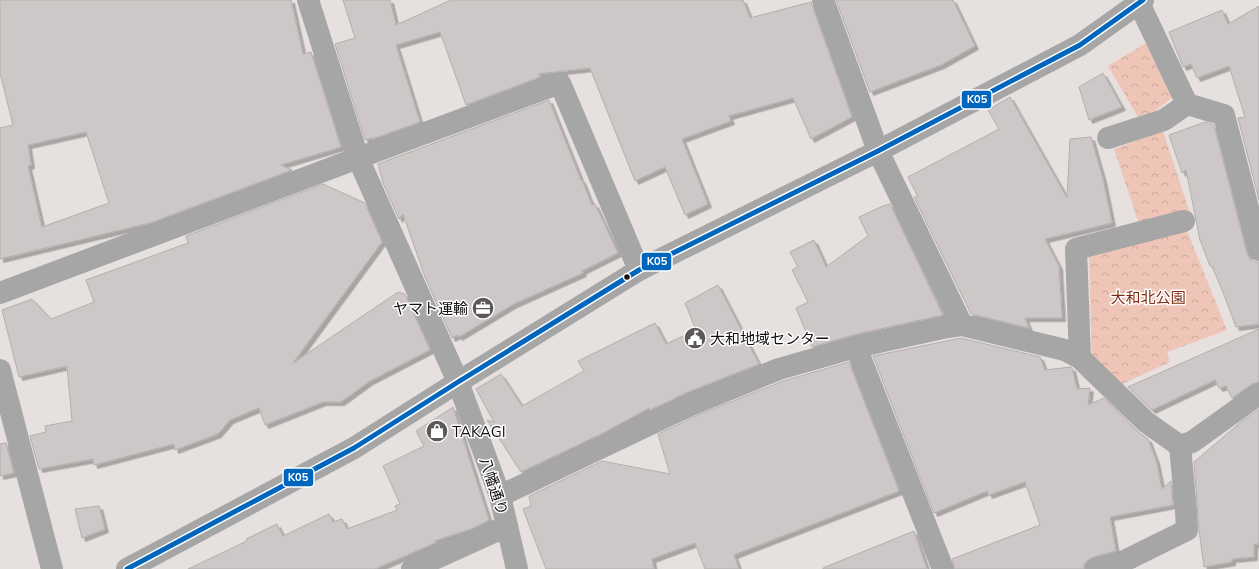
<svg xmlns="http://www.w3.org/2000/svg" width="1259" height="569" font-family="Mulish,'Noto Sans JP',sans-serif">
<defs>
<pattern id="park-crowns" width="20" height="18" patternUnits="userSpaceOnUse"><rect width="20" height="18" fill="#efc5b8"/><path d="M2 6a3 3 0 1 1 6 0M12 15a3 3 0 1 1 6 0" fill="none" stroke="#cca89d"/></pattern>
<filter id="shadow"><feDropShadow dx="3.5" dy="3.5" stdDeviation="0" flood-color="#0004"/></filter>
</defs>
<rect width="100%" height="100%" fill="#e6e0df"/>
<path fill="url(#park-crowns)" d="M 1146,43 L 1172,98 L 1156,110 L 1194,225 L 1186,228 L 1227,330 L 1167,352 L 1170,362 L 1120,385 L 1092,363 L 1089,257 L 1144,239 L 1114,149 L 1149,136 L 1108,66 Z"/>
<g fill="#cdc8c7" stroke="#b3afae" fill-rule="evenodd" filter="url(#shadow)">
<path d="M 0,0 L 291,0 L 303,54 L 311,52 L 341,147 L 281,165 L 292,170 L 150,223 L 0,259 L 0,128 L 13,125 L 0,73 ZM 86,132 L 109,203 L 42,227 L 28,166 L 31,165 L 28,145 Z"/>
<path d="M 343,0 L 390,0 L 396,25 L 451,0 L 743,0 L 750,18 L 811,2 L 852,117 L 811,139 L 793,98 L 729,116 L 731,121 L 682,139 L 708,204 L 685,215 L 665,167 L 635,181 L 590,68 L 538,74 L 540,77 L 466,105 L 440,32 L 396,45 L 420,122 L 372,139 L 372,138 L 365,140 L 335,44 L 355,38 Z"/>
<path d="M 836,0 L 953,0 L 975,46 L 941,65 L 870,92 Z"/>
<path d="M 1259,6 L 1259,200 L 1238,118 L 1245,117 L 1229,66 L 1197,78 L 1191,64 L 1183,67 L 1169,32 L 1222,10 L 1228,24 Z"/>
<path d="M 1103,73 L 1122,107 L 1089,120 L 1079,87 Z"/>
<path d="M 1010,97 L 1067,198 L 1070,139 L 1091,137 L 1103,179 L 1112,223 L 1045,239 L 1059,266 L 1062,318 L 1025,318 L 1029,328 L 971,314 L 914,197 L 918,197 L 908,177 L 999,129 L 988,110 Z"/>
<path d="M 549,100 L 581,180 L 582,180 L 592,205 L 595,204 L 618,253 L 582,271 L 583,273 L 514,304 L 459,337 L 458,335 L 452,338 L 425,277 L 403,214 L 399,219 L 383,183 L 378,164 Z"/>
<path d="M 1205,122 L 1214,125 L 1247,253 L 1250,259 L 1255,262 L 1259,262 L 1259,324 L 1236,327 L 1224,295 L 1212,266 L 1210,266 L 1200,240 L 1186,170 L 1182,173 L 1169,135 Z"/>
<path d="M 323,184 L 365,203 L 382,242 L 293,363 L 398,292 L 405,294 L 430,350 L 370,381 L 341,402 L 323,402 L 265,425 L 259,408 L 230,420 L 218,434 L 175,450 L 174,444 L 94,465 L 93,459 L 39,469 L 30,436 L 46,432 L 45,426 L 72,421 L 67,366 L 19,377 L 2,310 L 32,299 L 51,319 L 94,302 L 86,280 L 188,243 L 186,236 Z"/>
<path d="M 890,204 L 943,315 L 853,335 L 812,347 L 796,308 L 808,302 L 792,270 L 798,267 L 790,252 L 814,240 L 826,267 L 868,236 L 859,217 L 883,206 Z"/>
<path d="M 718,285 L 759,364 L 688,392 L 650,410 L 649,408 L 603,433 L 521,472 L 487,420 L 494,422 L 476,389 L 501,374 L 522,406 L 584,371 L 578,361 L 655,323 L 666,344 L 696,330 L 685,303 Z"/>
<path d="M 1259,329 L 1259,382 L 1252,384 L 1232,398 L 1226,386 L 1219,388 L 1215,380 L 1152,410 L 1128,387 Z"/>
<path d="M 961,338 L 1040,357 L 1045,370 L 1071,367 L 1072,368 L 1077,389 L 1090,388 L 1088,405 L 1104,398 L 1137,431 L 1148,439 L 1156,460 L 1162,489 L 1171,481 L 1173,505 L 1110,517 L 1116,551 L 1093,557 L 1088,560 L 1084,565 L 1084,569 L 955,569 L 952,559 L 1040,525 L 1025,482 L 989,495 L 987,491 L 934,513 L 873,356 Z"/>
<path d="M 849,362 L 899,491 L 734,555 L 739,569 L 705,569 L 695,543 L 652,559 L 654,569 L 546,569 L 523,509 L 531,506 L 529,496 L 602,461 L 670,474 L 658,434 L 698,415 L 783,381 Z"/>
<path d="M 453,407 L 489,520 L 471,529 L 434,541 L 437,542 L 375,569 L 188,569 L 247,541 L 246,539 L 277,524 L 283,536 L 329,514 L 333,522 L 342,519 L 347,529 L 397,510 L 395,506 L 400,504 L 383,466 L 424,446 L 416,431 Z"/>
<path d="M 1259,409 L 1259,544 L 1254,544 L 1254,557 L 1232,559 L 1232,562 L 1204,567 L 1199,530 L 1194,462 L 1242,421 Z"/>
<path d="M 6,443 L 14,473 L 0,476 L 0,444 Z"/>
<path d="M 99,506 L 105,529 L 82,538 L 75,509 Z"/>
<path d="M 914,531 L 927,569 L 823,569 L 823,568 Z"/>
</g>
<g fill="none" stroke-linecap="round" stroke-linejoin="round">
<g stroke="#a6a6a7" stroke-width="22">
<path d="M 308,0 L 358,158 L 458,382 L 500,496 L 517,569"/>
<path d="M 823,0 L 878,151 L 962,325"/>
<path d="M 1139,3 L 1187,104 L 1224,115 L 1259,250"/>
<path d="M 1108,138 L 1164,120 L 1187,104"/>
<path d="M 0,293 L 358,158 L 560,83 L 639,270"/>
<path d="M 856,347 L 943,569"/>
<path d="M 1080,358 L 1076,249 L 1184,221"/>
<path d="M 0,370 L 52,569"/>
<path d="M 1180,446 L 1192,442 L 1259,394"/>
<path d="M 500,496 L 665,417 L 693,404 L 779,369 L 856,347 L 943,328 L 962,325 L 1065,350 L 1080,358 L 1146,422 L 1180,446 L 1186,511 L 1187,530 L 1120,563 L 1096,569"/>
<path d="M 127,569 L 354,448 L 458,382 L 639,270 L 878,151 L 1080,45 L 1143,0"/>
<path d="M 412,569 L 507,526"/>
</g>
<g stroke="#fff" stroke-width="8">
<path id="bus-1" d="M 127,569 L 354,448 L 458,382 L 639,270 L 878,151 L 1080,45 L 1143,0"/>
</g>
<use href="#bus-1" stroke="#0065bd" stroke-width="5"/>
</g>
<defs>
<g id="office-disc" transform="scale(1.15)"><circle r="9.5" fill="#5c5857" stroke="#fff"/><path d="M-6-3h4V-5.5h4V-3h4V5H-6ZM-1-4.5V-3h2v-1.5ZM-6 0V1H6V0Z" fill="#fff"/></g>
<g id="civic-disc" transform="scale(1.15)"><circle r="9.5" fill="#5c5857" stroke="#fff"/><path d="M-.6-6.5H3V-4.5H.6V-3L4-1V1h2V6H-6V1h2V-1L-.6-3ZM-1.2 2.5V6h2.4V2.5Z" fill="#fff"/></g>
<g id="shop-disc" transform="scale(1.15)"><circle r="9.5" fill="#5c5857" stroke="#fff"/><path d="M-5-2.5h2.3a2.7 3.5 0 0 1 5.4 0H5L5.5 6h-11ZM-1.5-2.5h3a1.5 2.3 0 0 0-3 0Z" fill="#fff"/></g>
</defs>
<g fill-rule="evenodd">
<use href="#office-disc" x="483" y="308"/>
<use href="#civic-disc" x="695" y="338"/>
<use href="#shop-disc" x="437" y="431"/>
</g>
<circle fill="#120f0e" stroke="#fff" stroke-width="1.5" cx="627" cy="277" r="3.5"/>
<g text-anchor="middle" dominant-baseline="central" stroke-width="3" stroke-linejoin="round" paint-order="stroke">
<g font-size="15" fill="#802c10" stroke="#fff">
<text x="1148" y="297">大和北公園</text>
</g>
<g font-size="15" fill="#120f0e" stroke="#fff" text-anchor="start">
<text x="468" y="308" text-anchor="end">ヤマト運輸</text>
<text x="710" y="338">大和地域センター</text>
<text x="452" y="431">TAKAGI</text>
</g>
<g font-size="15" fill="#120f0e" stroke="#fff">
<text transform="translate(494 486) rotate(72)">八幡通り</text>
</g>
</g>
<g stroke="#fff" stroke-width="1.5">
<rect x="961" y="90" width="31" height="19" rx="4" fill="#0065bd"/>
<rect x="641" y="252" width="31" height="19" rx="4" fill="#0065bd"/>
<rect x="283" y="468" width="31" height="19" rx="4" fill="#0065bd"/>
</g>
<g font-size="11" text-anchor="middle" font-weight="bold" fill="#fff">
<text x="977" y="103">K05</text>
<text x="657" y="265">K05</text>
<text x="298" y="481">K05</text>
</g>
</svg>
